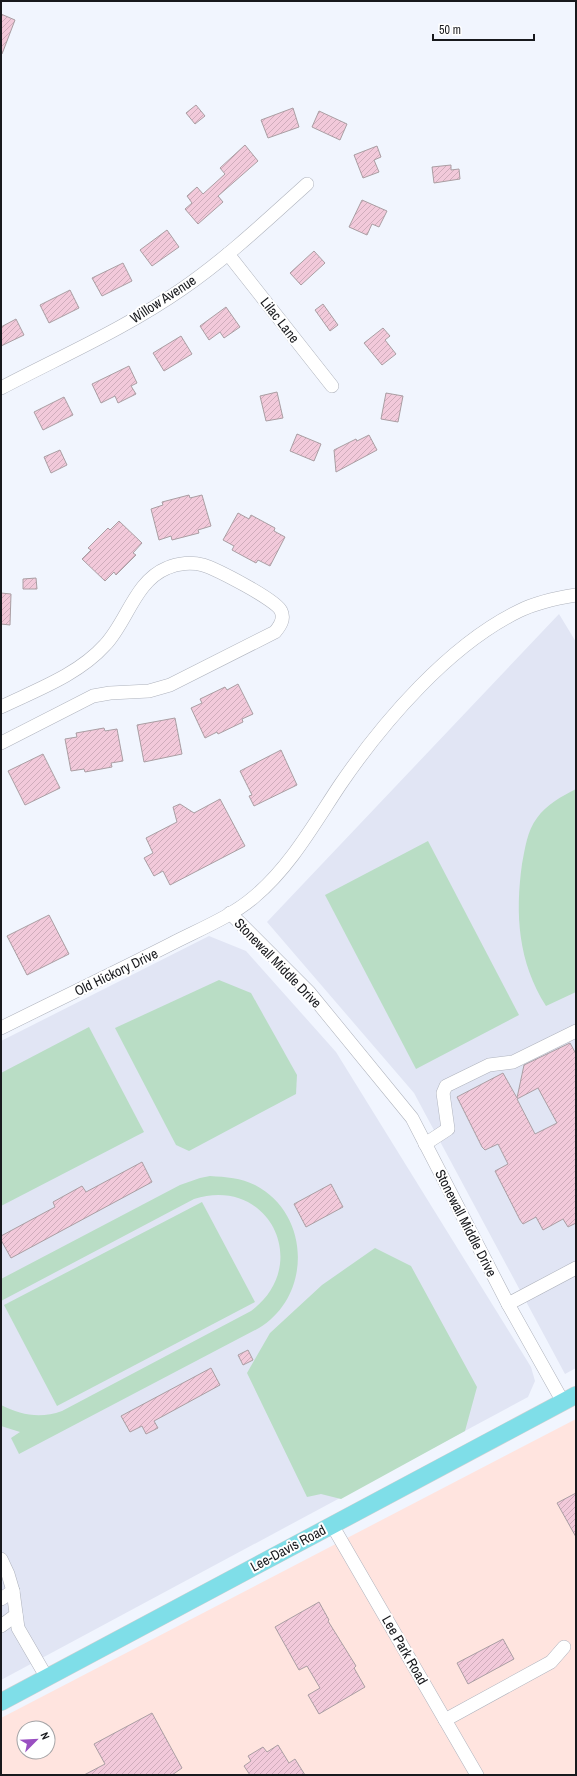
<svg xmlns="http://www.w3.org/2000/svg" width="577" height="1776" font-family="'Archivo Narrow',sans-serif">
<defs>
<pattern id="building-hatch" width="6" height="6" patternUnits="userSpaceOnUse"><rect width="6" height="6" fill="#f2c9da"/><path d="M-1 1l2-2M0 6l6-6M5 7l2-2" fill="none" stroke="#cfacbb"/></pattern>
</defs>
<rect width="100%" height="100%" fill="#f1f5fe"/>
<path fill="#ffe4df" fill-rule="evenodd" d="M 576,1419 L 576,1775 L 1,1775 L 1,1718 ZM 24,1728 L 48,1728 L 48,1752 L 24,1752 Z"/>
<g fill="#e1e5f4">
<path d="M 559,614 L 576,642 L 576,1368 L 565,1374 L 414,1093 L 267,922 Z"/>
<path d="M 209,936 L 246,951 L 336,1052 L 531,1367 L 535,1381 L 528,1397 L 1,1680 L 1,1041 Z"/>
</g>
<g fill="#b9ddc5">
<path d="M 576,789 L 576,992 L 546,1006 C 518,962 515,914 522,864 C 525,849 527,831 537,818 C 546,805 562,796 576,789 Z"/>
<path d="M 428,841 L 519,1015 L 416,1069 L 325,895 Z"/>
<path d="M 219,980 L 251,993 L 297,1075 L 296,1094 L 189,1151 L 176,1145 L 115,1028 Z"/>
<path d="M 89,1027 L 144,1132 L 1,1206 L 1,1073 Z"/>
<path d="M 210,1176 C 226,1177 241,1178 255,1185 C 311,1214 312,1296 259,1328 L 19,1454 L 11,1438 L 20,1432 L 1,1426 L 1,1405 C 21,1415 40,1419 62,1411 L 251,1311 C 313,1265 269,1175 194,1199 L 1,1301 L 1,1279 L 180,1185 L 200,1178 Z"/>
<path d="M 202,1202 L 255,1302 L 57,1406 L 4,1305 Z"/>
<path d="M 375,1248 L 411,1266 L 477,1387 L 465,1431 L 341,1499 L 321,1494 L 307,1497 L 247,1373 L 270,1333 L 322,1285 Z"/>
</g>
<g fill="url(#building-hatch)" stroke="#aa9ea3" fill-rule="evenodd">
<path d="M 1,14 L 15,20 L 2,54 L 1,54 Z"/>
<path d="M 196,105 L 205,116 L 195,124 L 186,113 Z"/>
<path d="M 293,108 L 299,127 L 268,138 L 261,120 Z"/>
<path d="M 319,111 L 347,124 L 340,140 L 312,127 Z"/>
<path d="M 245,145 L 258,161 L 218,196 L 223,202 L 198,224 L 185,209 L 192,203 L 187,196 L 197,187 L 203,194 L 225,174 L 220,168 Z"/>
<path d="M 377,146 L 381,157 L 374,160 L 379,172 L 363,178 L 354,155 Z"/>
<path d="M 451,165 L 451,170 L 459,169 L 460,179 L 434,183 L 432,167 Z"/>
<path d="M 362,200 L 387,211 L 379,227 L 372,224 L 367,235 L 349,227 Z"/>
<path d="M 167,230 L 179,247 L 152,266 L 140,250 Z"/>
<path d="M 314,251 L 325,263 L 301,285 L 290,273 Z"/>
<path d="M 123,263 L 132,281 L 102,296 L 92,278 Z"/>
<path d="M 70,290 L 79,308 L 49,323 L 40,305 Z"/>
<path d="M 323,304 L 338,325 L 330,331 L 315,310 Z"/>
<path d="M 226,307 L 240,327 L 224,338 L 220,332 L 209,340 L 200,326 Z"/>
<path d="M 16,319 L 24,335 L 1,346 L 1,327 Z"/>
<path d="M 383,328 L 390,336 L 385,340 L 396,354 L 382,365 L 364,343 Z"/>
<path d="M 181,336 L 192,354 L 164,371 L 153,353 Z"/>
<path d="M 129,366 L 137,383 L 131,386 L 136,394 L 118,403 L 115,396 L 101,403 L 92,384 Z"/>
<path d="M 277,392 L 283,418 L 266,421 L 260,396 Z"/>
<path d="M 386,393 L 403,396 L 398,422 L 381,419 Z"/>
<path d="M 64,397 L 73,415 L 43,430 L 34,412 Z"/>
<path d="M 297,434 L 321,444 L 314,461 L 290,451 Z"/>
<path d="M 369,435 L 377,450 L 336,472 L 334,450 L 356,439 L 357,441 Z"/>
<path d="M 60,450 L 67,465 L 51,473 L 44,457 Z"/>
<path d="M 189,495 L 190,498 L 202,495 L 211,526 L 198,530 L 199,533 L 172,540 L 171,536 L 159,540 L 151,509 L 163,505 L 162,502 Z"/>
<path d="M 238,513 L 249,519 L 251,515 L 275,528 L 274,531 L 285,537 L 270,566 L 258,560 L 256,563 L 232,550 L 234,546 L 223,540 Z"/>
<path d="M 119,521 L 142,543 L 133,553 L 136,555 L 116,575 L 114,572 L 105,581 L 82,559 L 91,550 L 88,548 L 108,528 L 110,530 Z"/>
<path d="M 36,578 L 37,589 L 23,589 L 23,579 Z"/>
<path d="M 1,593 L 11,594 L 10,625 L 1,624 Z"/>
<path d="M 238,684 L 253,714 L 242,719 L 243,722 L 218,734 L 217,732 L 205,738 L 191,708 L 202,703 L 200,699 L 225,687 L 227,690 Z"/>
<path d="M 175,718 L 182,754 L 144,762 L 137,725 Z"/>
<path d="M 104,728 L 105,731 L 117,729 L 123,761 L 111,763 L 112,767 L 85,772 L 84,769 L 71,771 L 65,739 L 77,737 L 76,733 Z"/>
<path d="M 281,750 L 297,785 L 254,806 L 249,796 L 252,795 L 240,771 Z"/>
<path d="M 43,754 L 60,788 L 25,805 L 8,771 Z"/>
<path d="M 220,799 L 245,846 L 170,885 L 163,871 L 154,876 L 144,858 L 153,853 L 146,838 L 177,822 L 173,807 L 180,804 L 194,813 Z"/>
<path d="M 49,915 L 69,954 L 27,975 L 7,936 Z"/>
<path d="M 570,1043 L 576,1054 L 576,1223 L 568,1227 L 563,1219 L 543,1230 L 536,1217 L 523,1224 L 520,1220 L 495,1171 L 508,1164 L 498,1144 L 485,1150 L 482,1147 L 457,1097 L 503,1073 L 517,1098 L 524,1065 ZM 538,1088 L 557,1123 L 535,1134 L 517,1099 Z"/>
<path d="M 142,1162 L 152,1182 L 11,1258 L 1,1240 L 1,1236 L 55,1207 L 53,1202 L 82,1186 L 86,1192 Z"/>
<path d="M 331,1184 L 343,1207 L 306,1227 L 294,1204 Z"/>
<path d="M 248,1350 L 253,1360 L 243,1365 L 238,1355 Z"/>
<path d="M 211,1368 L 220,1385 L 154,1421 L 158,1428 L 146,1434 L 142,1426 L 130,1432 L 121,1416 Z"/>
<path d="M 576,1493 L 576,1537 L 557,1503 Z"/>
<path d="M 319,1602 L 329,1620 L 328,1621 L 356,1666 L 354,1668 L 365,1687 L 319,1714 L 308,1695 L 320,1688 L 307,1666 L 299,1670 L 275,1627 Z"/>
<path d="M 503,1639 L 514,1659 L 468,1684 L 457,1663 Z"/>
<path d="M 152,1713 L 182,1768 L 172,1775 L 84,1775 L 105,1764 L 94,1744 Z"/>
<path d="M 278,1745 L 289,1763 L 295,1759 L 305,1775 L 250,1775 L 244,1766 L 251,1761 L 248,1756 L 263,1747 L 267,1752 Z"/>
</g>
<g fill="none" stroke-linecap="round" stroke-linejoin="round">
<g stroke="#afb3bd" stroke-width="14">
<g id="minor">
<path d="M 228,254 L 332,386"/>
<path d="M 1,388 C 62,356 126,328 182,289 C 227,258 267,220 307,184"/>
<path d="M 1,707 C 36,690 78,675 105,645 C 127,622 135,581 167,568 C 178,563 192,562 203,565 C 216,569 277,600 281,611 C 285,619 280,626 275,632 L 170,685 L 149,691 L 110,693 L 93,696 L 1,743"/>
<path d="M 230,913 L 309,992 L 412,1118 L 508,1304 L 563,1402"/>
<path d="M 1,1028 C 57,1000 114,973 171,944 C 198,930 231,917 254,897 C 290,867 314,824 340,785 C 383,722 449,645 519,611 C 537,602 557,598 576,595"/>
<path d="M 425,1144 L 448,1129 L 443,1093 L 446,1086 L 489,1065 L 513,1062 L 576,1031"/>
<path d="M 508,1304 L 576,1268"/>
<path d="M 332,1525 L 477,1775"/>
<path d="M 1,1559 L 8,1574 L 13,1591 L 18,1628 L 47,1678"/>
<path d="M 1,1599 L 13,1591"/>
<path d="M 1,1626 L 16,1615"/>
<path d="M 445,1720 L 551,1662 L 564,1647"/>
</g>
</g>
<g stroke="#d1d1d2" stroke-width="18">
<path id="major" d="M 1,1702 L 576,1395"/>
</g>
<use href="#minor" stroke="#fff" stroke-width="13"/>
<use href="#major" stroke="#7fdee8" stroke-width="17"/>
</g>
<g text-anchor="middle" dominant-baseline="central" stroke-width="4" stroke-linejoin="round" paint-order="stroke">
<g font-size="14" fill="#18191d" stroke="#fff">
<text transform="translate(163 299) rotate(-33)">Willow Avenue</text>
<text transform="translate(280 320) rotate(52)">Lilac Lane</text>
<text transform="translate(278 963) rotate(46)">Stonewall Middle Drive</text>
<text transform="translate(116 972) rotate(-26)">Old Hickory Drive</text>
<text transform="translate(466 1223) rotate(63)">Stonewall Middle Drive</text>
<text transform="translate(288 1548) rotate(-28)">Lee-Davis Road</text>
<text transform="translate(405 1650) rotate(60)">Lee Park Road</text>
</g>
</g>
<rect width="577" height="1776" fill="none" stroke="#18191d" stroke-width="4"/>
<g transform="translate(36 1740) rotate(66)"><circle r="19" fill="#ffffff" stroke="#a3a3a5"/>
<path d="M0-3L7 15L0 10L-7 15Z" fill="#9a4fc1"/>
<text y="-6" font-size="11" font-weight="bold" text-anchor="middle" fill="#18191d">N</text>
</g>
<path d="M433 34v6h101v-6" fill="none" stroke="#18191d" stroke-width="2"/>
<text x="439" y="34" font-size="12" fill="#18191d" stroke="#ffffff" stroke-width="3" paint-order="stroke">50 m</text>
</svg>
